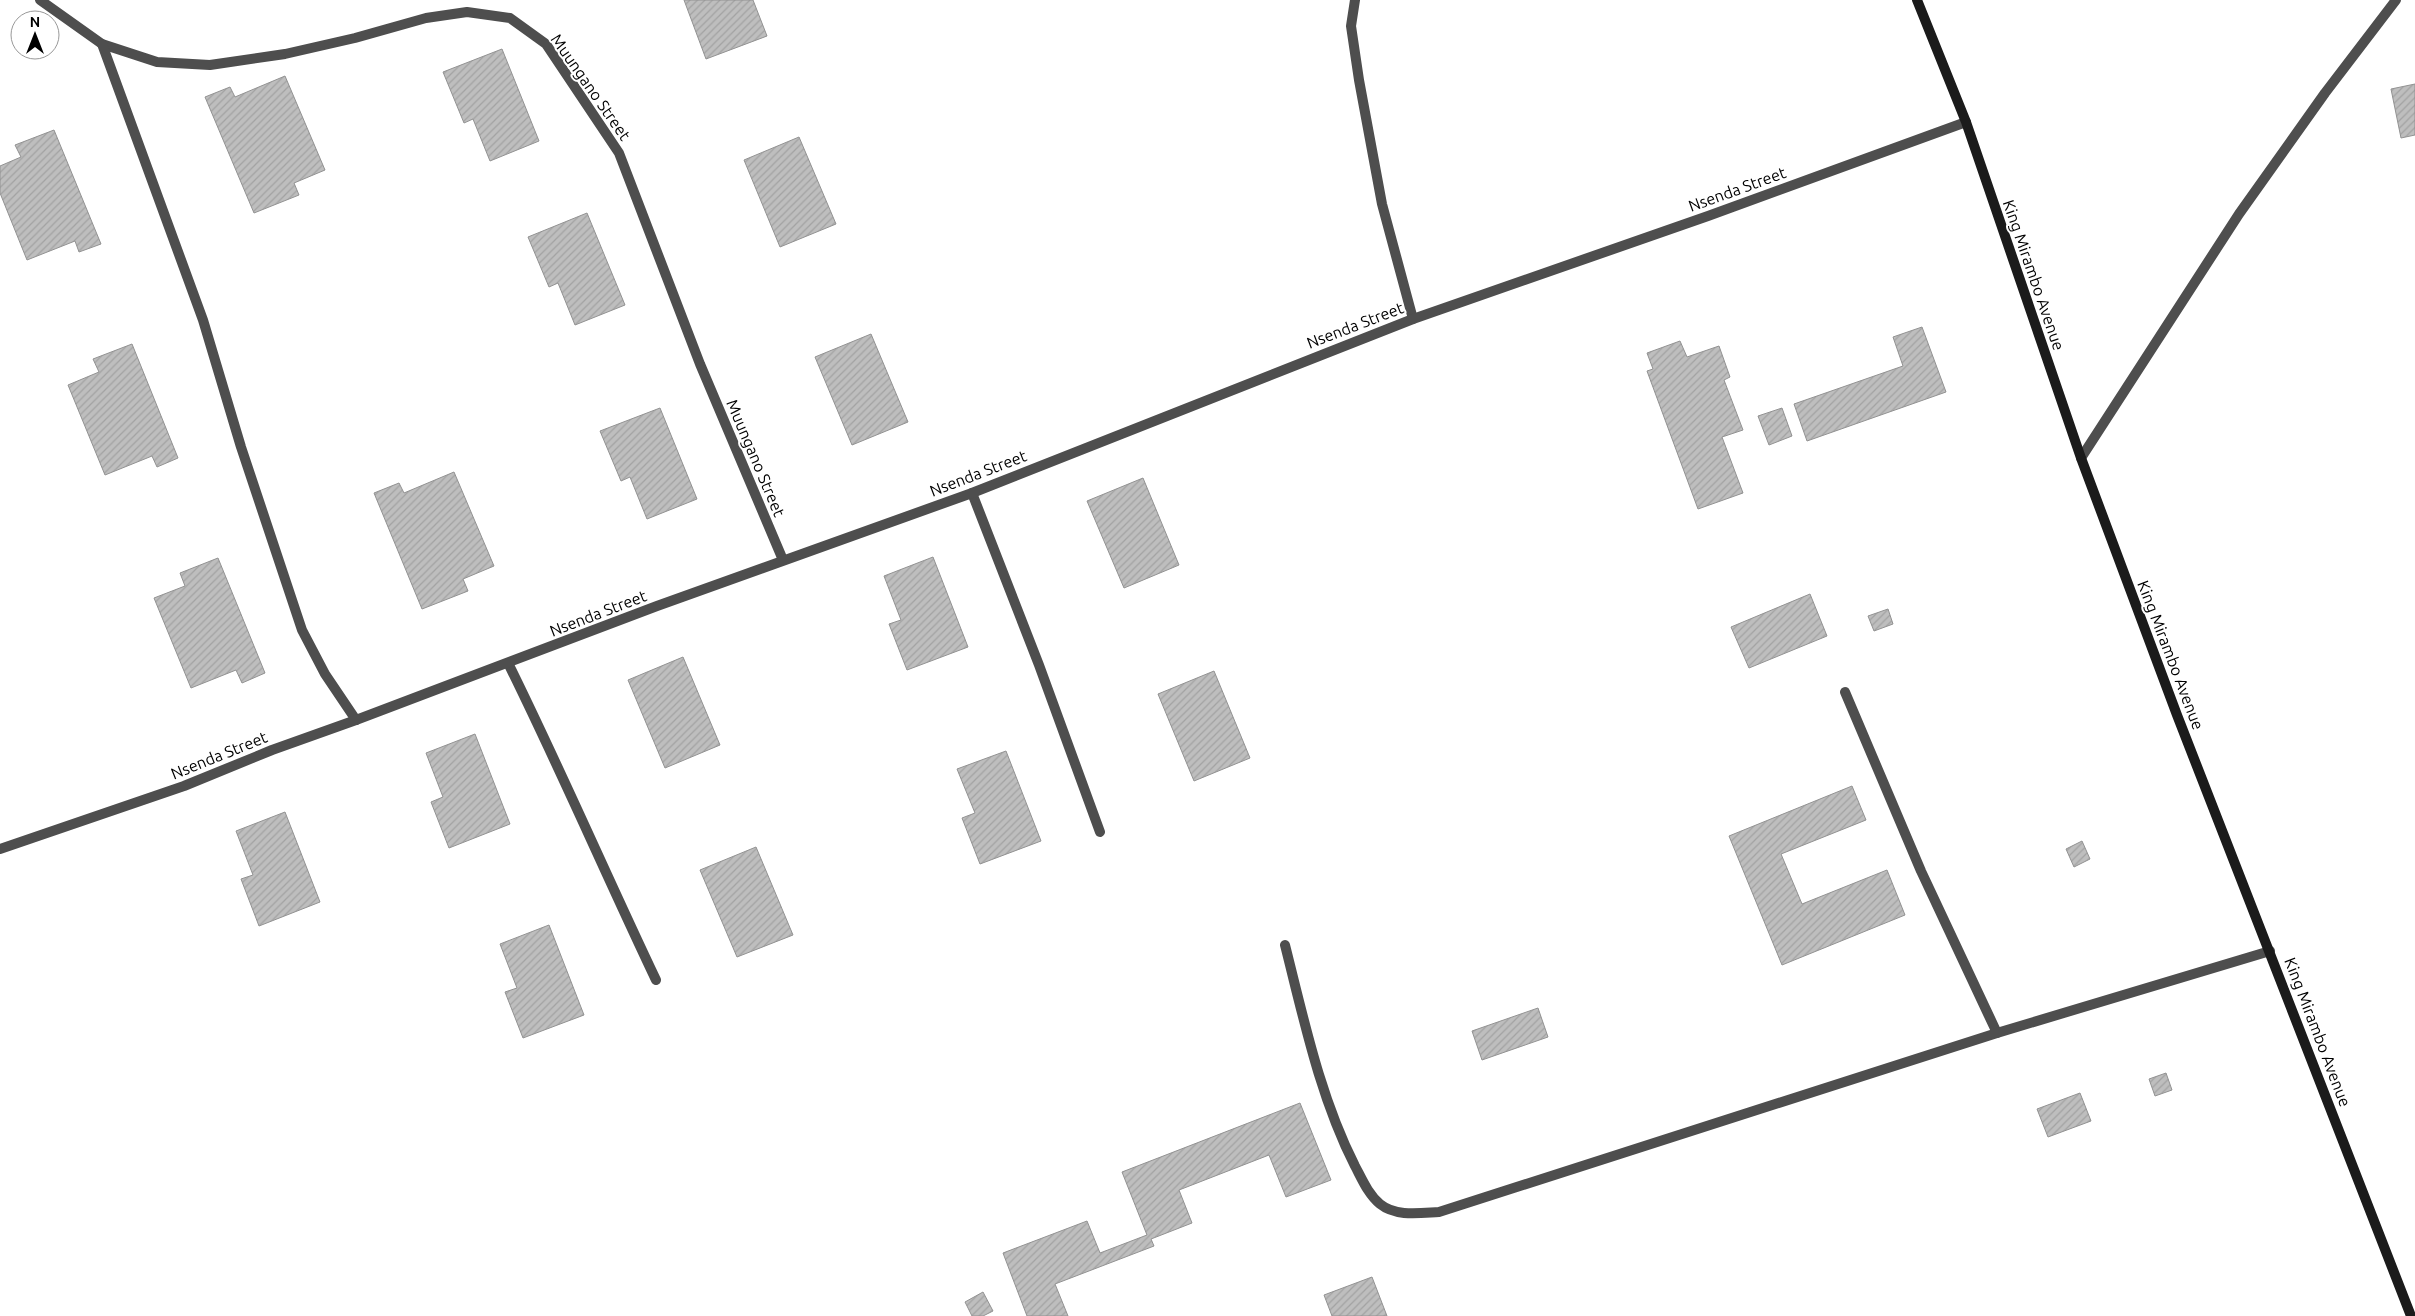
<svg xmlns="http://www.w3.org/2000/svg" width="2415" height="1316" font-family="Ubuntu,sans-serif">
<defs>
<pattern id="building-hatch" width="6" height="6" patternUnits="userSpaceOnUse" patternTransform="scale(1.25)"><rect width="6" height="6" fill="#bebebe"/><path d="M-1 1l2-2M0 6l6-6M5 7l2-2" fill="none" stroke="#a2a2a2"/></pattern>
</defs>
<rect width="100%" height="100%" fill="#fff"/>
<g fill="url(#building-hatch)" stroke="#929292">
<path d="M 684,0 L 753,0 L 767,36 L 706,59 Z"/>
<path d="M 502,49 L 539,141 L 490,161 L 473,119 L 464,123 L 443,72 Z"/>
<path d="M 285,76 L 325,170 L 294,183 L 299,195 L 254,213 L 205,97 L 230,87 L 235,97 Z"/>
<path d="M 2415,84 L 2415,135 L 2401,138 L 2391,89 Z"/>
<path d="M 54,130 L 101,244 L 79,252 L 75,241 L 27,260 L 0,193 L 0,166 L 21,157 L 15,145 Z"/>
<path d="M 799,137 L 836,224 L 780,247 L 744,160 Z"/>
<path d="M 587,213 L 625,305 L 575,325 L 558,283 L 549,287 L 528,237 Z"/>
<path d="M 1922,327 L 1946,392 L 1807,441 L 1794,404 L 1903,366 L 1893,337 Z"/>
<path d="M 871,334 L 908,422 L 852,445 L 815,357 Z"/>
<path d="M 1680,341 L 1687,357 L 1719,346 L 1730,377 L 1724,380 L 1743,430 L 1722,437 L 1743,493 L 1698,509 L 1647,371 L 1653,369 L 1647,353 Z"/>
<path d="M 132,344 L 178,458 L 157,467 L 152,456 L 105,475 L 68,385 L 99,372 L 93,359 Z"/>
<path d="M 660,408 L 697,499 L 647,519 L 630,477 L 621,481 L 600,431 Z"/>
<path d="M 1782,408 L 1792,436 L 1769,445 L 1758,416 Z"/>
<path d="M 454,472 L 494,566 L 463,579 L 468,591 L 422,609 L 374,493 L 399,483 L 404,493 Z"/>
<path d="M 1143,478 L 1179,565 L 1124,588 L 1087,501 Z"/>
<path d="M 933,557 L 968,647 L 907,670 L 889,624 L 901,620 L 884,576 Z"/>
<path d="M 218,558 L 265,673 L 242,683 L 236,670 L 191,688 L 154,598 L 185,586 L 180,573 Z"/>
<path d="M 1810,594 L 1827,636 L 1749,668 L 1731,627 Z"/>
<path d="M 1888,609 L 1893,624 L 1874,631 L 1868,616 Z"/>
<path d="M 683,657 L 720,745 L 665,768 L 628,680 Z"/>
<path d="M 1214,671 L 1250,758 L 1194,781 L 1158,694 Z"/>
<path d="M 475,734 L 510,824 L 449,848 L 431,802 L 443,797 L 426,753 Z"/>
<path d="M 1006,751 L 1041,841 L 980,864 L 962,818 L 975,813 L 957,769 Z"/>
<path d="M 1852,786 L 1866,820 L 1781,854 L 1802,904 L 1887,870 L 1905,915 L 1782,965 L 1729,836 Z"/>
<path d="M 285,812 L 320,902 L 259,926 L 241,879 L 253,875 L 236,831 Z"/>
<path d="M 2082,841 L 2090,859 L 2074,867 L 2066,849 Z"/>
<path d="M 756,847 L 793,935 L 737,957 L 700,870 Z"/>
<path d="M 549,925 L 584,1015 L 523,1038 L 505,992 L 517,988 L 500,944 Z"/>
<path d="M 1538,1008 L 1548,1037 L 1482,1060 L 1472,1031 Z"/>
<path d="M 2166,1073 L 2172,1090 L 2155,1096 L 2149,1079 Z"/>
<path d="M 2080,1093 L 2091,1121 L 2048,1137 L 2037,1109 Z"/>
<path d="M 1300,1103 L 1331,1180 L 1286,1197 L 1269,1155 L 1179,1190 L 1192,1223 L 1151,1239 L 1154,1246 L 1055,1284 L 1068,1316 L 1027,1316 L 1003,1253 L 1087,1221 L 1100,1253 L 1147,1235 L 1122,1172 Z"/>
<path d="M 1372,1277 L 1387,1316 L 1332,1316 L 1324,1295 Z"/>
<path d="M 983,1292 L 993,1311 L 983,1316 L 972,1316 L 965,1302 Z"/>
</g>
<g fill="none" stroke-linecap="round" stroke-linejoin="round">
<g stroke="#4e4e4e" stroke-width="10">
<path d="M 1355,0 L 1351,26 L 1359,80 L 1382,204 L 1413,319"/>
<path d="M 2081,458 L 2239,214 L 2325,93 L 2396,0"/>
<path d="M 1845,692 L 1921,871 L 1997,1033"/>
<path d="M 1285,945 C 1304,1020 1320,1097 1355,1166 C 1362,1179 1368,1194 1380,1204 C 1396,1217 1420,1213 1439,1212 L 1997,1033 L 2270,951"/>
</g>
<g stroke="#4e4e4e" stroke-width="10">
<path d="M 40,0 L 102,44 L 157,62 L 210,65 L 285,54 L 355,38 L 426,18 L 467,12 L 510,18 L 546,44 L 619,153 L 700,364 L 783,560"/>
<path d="M 102,44 L 203,320 L 241,447 L 302,630 L 325,674 L 356,720"/>
<path d="M 972,493 L 1039,665 L 1100,832"/>
<path d="M 508,663 C 560,768 606,875 656,980"/>
<path d="M 0,849 L 184,786 L 272,750 L 356,720 L 657,606 L 972,493 L 1413,319 L 1708,216 L 1966,122"/>
</g>
<path stroke="#1b1b1b" stroke-width="10" d="M 1917,0 L 1966,122 L 2081,458 L 2177,715 L 2411,1316"/>
</g>
<g text-anchor="middle" dominant-baseline="central" stroke-width="4" stroke-linejoin="round" paint-order="stroke">
<g font-size="16" fill="#000" stroke="#fff">
<text transform="translate(591 87) rotate(55)">Muungano Street</text>
<text transform="translate(1737 189) rotate(-20)">Nsenda Street</text>
<text transform="translate(2034 275) rotate(71)">King Mirambo Avenue</text>
<text transform="translate(1355 325) rotate(-21)">Nsenda Street</text>
<text transform="translate(756 458) rotate(67)">Muungano Street</text>
<text transform="translate(978 473) rotate(-21)">Nsenda Street</text>
<text transform="translate(598 613) rotate(-21)">Nsenda Street</text>
<text transform="translate(2171 655) rotate(69)">King Mirambo Avenue</text>
<text transform="translate(219 755) rotate(-22)">Nsenda Street</text>
<text transform="translate(2318 1032) rotate(69)">King Mirambo Avenue</text>
</g>
</g>
<g transform="translate(35 35)"><circle r="24" fill="#ffffff" stroke="#999999"/>
<path d="M0-4L9 19L0 12L-9 19Z" fill="#000000"/>
<text y="-8" font-size="14" font-weight="bold" text-anchor="middle" fill="#000000">N</text>
</g>
</svg>
